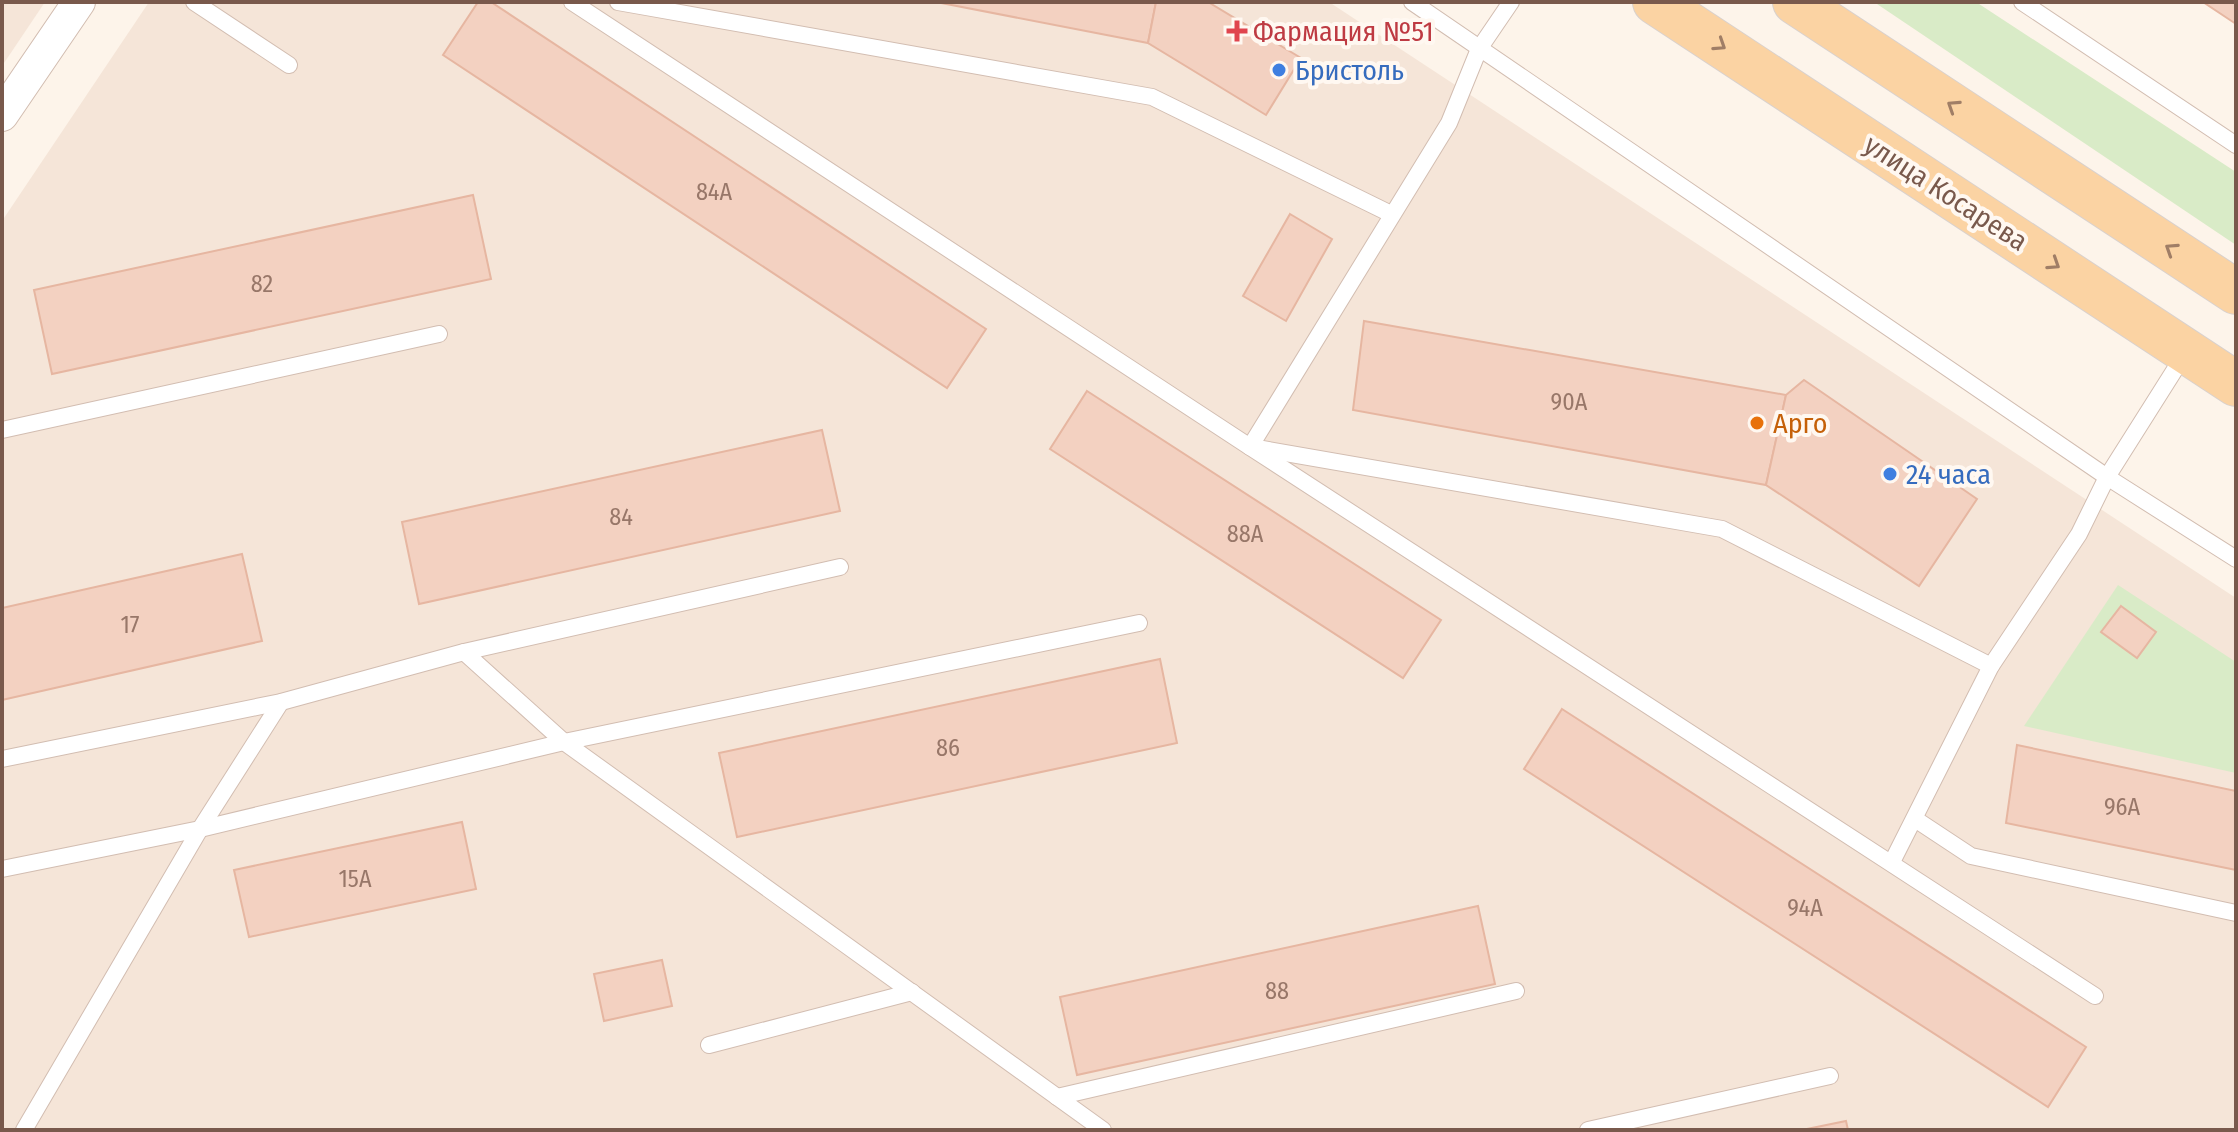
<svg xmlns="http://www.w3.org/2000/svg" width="2238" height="1132" font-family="'Fira Sans Condensed',sans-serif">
<rect width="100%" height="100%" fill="#fdf4ea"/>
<g fill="#f5e5d8">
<path d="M 2,2 L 45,2 L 2,66 Z"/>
<path d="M 149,2 L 1329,2 L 2236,598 L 2236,1130 L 2,1130 L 2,221 Z"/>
</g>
<g fill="#d9ebc7">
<path d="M 1874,2 L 1976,2 L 2236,172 L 2236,245 Z"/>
<path d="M 2118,585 L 2236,662 L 2236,773 L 2024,726 Z"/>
</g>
<g fill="#f3d1c1" stroke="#e6b6a1" stroke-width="2">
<path d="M 478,2 L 491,2 L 986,329 L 947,388 L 443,55 Z"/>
<path d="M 936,2 L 1156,2 L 1148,43 Z"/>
<path d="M 1156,2 L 1208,2 L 1301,58 L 1266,115 L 1148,43 Z"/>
<path d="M 2203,2 L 2236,2 L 2236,24 Z"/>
<path d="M 473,195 L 491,279 L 52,374 L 34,290 Z"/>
<path d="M 1290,214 L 1332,239 L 1286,321 L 1243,296 Z"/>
<path d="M 1364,321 L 1786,395 L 1766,485 L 1353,410 Z"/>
<path d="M 1804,380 L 1977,499 L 1919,586 L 1766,485 L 1786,395 Z"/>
<path d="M 1087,391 L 1441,620 L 1403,678 L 1050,449 Z"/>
<path d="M 822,430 L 840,511 L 419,604 L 402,522 Z"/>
<path d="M 242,554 L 262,641 L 2,700 L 2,608 Z"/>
<path d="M 2121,606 L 2156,632 L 2137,658 L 2101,632 Z"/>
<path d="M 1160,659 L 1177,743 L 737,837 L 719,753 Z"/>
<path d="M 1562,709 L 2086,1047 L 2048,1107 L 1524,769 Z"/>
<path d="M 2017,745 L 2236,791 L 2236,870 L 2006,823 Z"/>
<path d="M 462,822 L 476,889 L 249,937 L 234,870 Z"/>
<path d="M 1478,906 L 1495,984 L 1077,1075 L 1060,997 Z"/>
<path d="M 662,960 L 672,1006 L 604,1021 L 594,974 Z"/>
<path d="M 1846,1121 L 1848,1130 L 1802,1130 Z"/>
</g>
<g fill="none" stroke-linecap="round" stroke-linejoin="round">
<g stroke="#d2bdb1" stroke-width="18">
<g id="service">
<path d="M 194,2 L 289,65"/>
<path d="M 572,2 L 1250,447 L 1449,123 L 1479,49 L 1511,2"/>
<path d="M 618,2 L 1152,97 L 1391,214"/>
<path d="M 1412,2 L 2107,477 L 2236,559"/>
<path d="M 2022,2 L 2236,145"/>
<path d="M 2,430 L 439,334"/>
<path d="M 1250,447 L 2095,996"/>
<path d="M 1257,448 L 1722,529 L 1991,666"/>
<path d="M 840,567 L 464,652 L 564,742 L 1103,1130"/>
<path d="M 2,759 L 281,702 L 464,652"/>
<path d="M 1915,819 L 1971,856 L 2236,913"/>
<path d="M 1892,862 L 1991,666 L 2079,534 L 2107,477 L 2186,352"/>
<path d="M 2,869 L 200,829 L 564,742 L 1139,623"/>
<path d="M 709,1045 L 912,992"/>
<path d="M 1057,1097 L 1516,991"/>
<path d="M 24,1130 L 200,829 L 281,702"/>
<path d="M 1588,1130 L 1830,1076"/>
</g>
</g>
<g stroke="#d2bdb1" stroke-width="34">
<path id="minor" d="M 2,115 L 79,2"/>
</g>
<g stroke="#d9d1cd" stroke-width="46">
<g id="primary">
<path d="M 1655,2 L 2236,384"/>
<path d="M 1795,2 L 2236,292"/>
</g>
</g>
<use href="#service" stroke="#fff" stroke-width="16"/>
<use href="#minor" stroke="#fff" stroke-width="32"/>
<use href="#primary" stroke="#fbd3a3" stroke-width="44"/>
</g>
<defs><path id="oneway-chevron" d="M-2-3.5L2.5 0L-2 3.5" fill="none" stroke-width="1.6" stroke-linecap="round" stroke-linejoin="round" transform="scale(2)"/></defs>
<g stroke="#a07e66">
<use href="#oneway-chevron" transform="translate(1720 45) rotate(33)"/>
<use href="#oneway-chevron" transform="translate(1953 106) rotate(-147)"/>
<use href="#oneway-chevron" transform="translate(2171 249) rotate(-147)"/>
<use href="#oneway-chevron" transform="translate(2054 264) rotate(33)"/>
</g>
<path fill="#e0444e" stroke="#fff8f1" stroke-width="3" d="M1233 19h8v8h8v8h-8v8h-8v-8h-8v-8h8z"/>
<g fill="#3f7fe0" stroke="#fff8f1" stroke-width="3">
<circle cx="1279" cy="70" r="8"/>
<circle cx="1890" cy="474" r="8"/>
</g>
<circle fill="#e8710a" stroke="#fff8f1" stroke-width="3" cx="1757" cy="423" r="8"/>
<g text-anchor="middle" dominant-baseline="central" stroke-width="8" stroke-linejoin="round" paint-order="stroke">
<g font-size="24" fill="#987769">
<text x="714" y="192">84А</text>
<text x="262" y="284">82</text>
<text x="1569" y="402">90А</text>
<text x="621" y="517">84</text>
<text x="1245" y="534">88А</text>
<text x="130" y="625">17</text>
<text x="948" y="748">86</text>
<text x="2122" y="807">96А</text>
<text x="355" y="879">15А</text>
<text x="1805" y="908">94А</text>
<text x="1277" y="991">88</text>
</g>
<g font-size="28" fill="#be3a42" stroke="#fff8f1" text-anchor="start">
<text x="1253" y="31">Фармация №51</text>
</g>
<g font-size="28" fill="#366cbe" stroke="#fff8f1" text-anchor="start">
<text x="1295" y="70">Бристоль</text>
<text x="1906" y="474">24 часа</text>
</g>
<g font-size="28" fill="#79594c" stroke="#fff8f1">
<text transform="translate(1946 193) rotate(33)">улица Косарева</text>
</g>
<g font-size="28" fill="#c56008" stroke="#fff8f1" text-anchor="start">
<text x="1773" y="423">Арго</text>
</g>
</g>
<rect width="2238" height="1132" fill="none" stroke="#79594c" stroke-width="8"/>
</svg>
